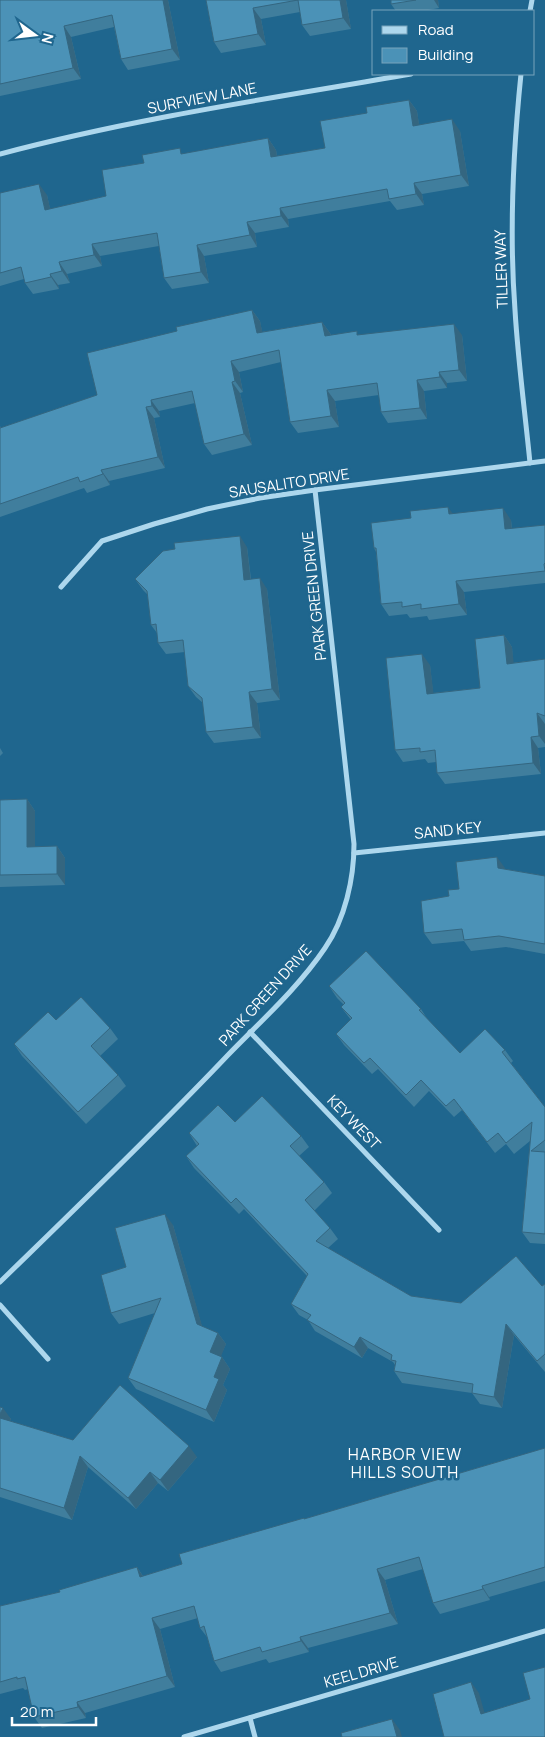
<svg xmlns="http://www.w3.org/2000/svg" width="545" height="1737" font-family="Manrope,sans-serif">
<rect width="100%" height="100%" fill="#1f668e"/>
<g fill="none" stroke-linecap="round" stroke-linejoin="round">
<g stroke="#add7ed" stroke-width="5">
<path d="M 530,11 L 532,0"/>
<path d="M 521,74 C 513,152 509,231 515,310 C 518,361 525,412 530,463"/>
<path d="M 0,154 C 135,118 274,98 411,74"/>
<path d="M 61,587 L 102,541 L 154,524 L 207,509 L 260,498 L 315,490 L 545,461"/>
<path d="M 354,853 L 545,833"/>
<path d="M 250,1032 L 439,1230"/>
<path d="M 0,1282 C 77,1207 154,1133 228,1055 C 261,1021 298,988 325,948 C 345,919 354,879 354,844 L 315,490"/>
<path d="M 0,1305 L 48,1359"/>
<path d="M 250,1718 L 255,1737"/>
<path d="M 184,1737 L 545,1631"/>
</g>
</g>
<g fill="#407e9d">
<path d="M 0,0 L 168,0 L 180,60 L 128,70 L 121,59 L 114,27 L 71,37 L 81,79 L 0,96 Z"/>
<path d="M 206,0 L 346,0 L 351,29 L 310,36 L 302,25 L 300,12 L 261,19 L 266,45 L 221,53 L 214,42 Z"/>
<path d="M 391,0 L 438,0 L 439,8 L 423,11 L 396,11 L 391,4 Z"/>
<path d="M 409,100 L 417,111 L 419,125 L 460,131 L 469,186 L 422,194 L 424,205 L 397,210 L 390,201 L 288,219 L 289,227 L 255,233 L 257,247 L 204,256 L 209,283 L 172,289 L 164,278 L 159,246 L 100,256 L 102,266 L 67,274 L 70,283 L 58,285 L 59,289 L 33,294 L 25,283 L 24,279 L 0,286 L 0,193 L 47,195 L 50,209 L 106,196 L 144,163 L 184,154 L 268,138 L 276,150 L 277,156 L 325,148 L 367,113 Z"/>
<path d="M 252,310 L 260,321 L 262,332 L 322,322 L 330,333 L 331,335 L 462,335 L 467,381 L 447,383 L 447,388 L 424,391 L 427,419 L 388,423 L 381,412 L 379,395 L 335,401 L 339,427 L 298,433 L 290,422 L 281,362 L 239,372 L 243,392 L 240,393 L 252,445 L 212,455 L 204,444 L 195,403 L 159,411 L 160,417 L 154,418 L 165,468 L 109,481 L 110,485 L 87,493 L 84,488 L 0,517 L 0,426 L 1,428 L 97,395 L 177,331 Z"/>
<path d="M 453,514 L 511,520 L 512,529 L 545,525 L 545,583 L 464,592 L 467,615 L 429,620 L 427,616 L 410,618 L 407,614 L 389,616 L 381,604 L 376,552 L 374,548 Z"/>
<path d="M 247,547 L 251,579 L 267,589 L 280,700 L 257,703 L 261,738 L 214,743 L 206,732 L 203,703 L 196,697 L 188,686 L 185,652 L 166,654 L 158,643 L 157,633 L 151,625 L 148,595 L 143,590 L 135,579 Z"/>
<path d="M 504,635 L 512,647 L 513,663 L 545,659 L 545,747 L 538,748 L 541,774 L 445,784 L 437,773 L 436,762 L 428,763 L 425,759 L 403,762 L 395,750 L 430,665 L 433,693 L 480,688 Z"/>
<path d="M 0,748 L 3,753 L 0,756 Z"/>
<path d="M 27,799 L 35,811 L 35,847 L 57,846 L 65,858 L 65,885 L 0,887 L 0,800 Z"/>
<path d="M 505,868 L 505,869 L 545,876 L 545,954 L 506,947 L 471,951 L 464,941 L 432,944 L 424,933 L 449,896 L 459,889 Z"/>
<path d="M 329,986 L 421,1009 L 428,1020 L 460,1053 L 505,1050 L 513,1061 L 511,1063 L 545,1107 L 545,1244 L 530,1243 L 522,1232 L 530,1141 L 514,1154 L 506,1144 L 495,1153 L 462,1110 L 454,1117 L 429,1091 L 414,1107 L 378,1069 L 372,1074 L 344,1045 L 336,1034 L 351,1020 L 341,1007 L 344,1005 L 337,998 Z"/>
<path d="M 56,1020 L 110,1028 L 118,1039 L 100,1056 L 118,1075 L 126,1086 L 86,1124 L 22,1056 L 14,1044 Z"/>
<path d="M 235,1122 L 301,1136 L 309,1147 L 299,1156 L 324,1182 L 332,1193 L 314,1211 L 330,1228 L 338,1239 L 328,1248 L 411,1296 L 461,1303 L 542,1286 L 545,1284 L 545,1372 L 514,1335 L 502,1408 L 480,1404 L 472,1393 L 402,1383 L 394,1371 L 395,1365 L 393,1362 L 368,1348 L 362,1358 L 315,1331 L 308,1320 L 299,1315 L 291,1304 L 307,1276 L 244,1209 L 239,1214 L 194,1168 L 186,1156 L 197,1146 L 189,1133 Z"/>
<path d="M 173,1225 L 202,1327 L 218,1333 L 226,1344 L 220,1357 L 222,1357 L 230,1369 L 223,1385 L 227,1390 L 214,1422 L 136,1389 L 128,1378 L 155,1313 L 119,1324 L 111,1313 L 126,1267 Z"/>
<path d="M 0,1407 L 11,1419 L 10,1421 L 73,1440 L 197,1457 L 168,1491 L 158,1483 L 136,1509 L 88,1467 L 72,1520 L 0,1497 Z"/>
<path d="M 545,1448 L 545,1581 L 489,1597 L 490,1600 L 440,1614 L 433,1603 L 423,1569 L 385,1580 L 398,1624 L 308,1648 L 309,1652 L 269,1663 L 266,1659 L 221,1672 L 214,1661 L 207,1637 L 200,1628 L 198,1618 L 160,1629 L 175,1687 L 85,1713 L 86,1718 L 42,1728 L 34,1717 L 28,1689 L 25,1690 L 23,1688 L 0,1694 L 0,1606 L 60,1592 L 137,1567 L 143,1576 L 182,1564 L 304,1518 L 305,1519 Z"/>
</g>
<g fill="#346680">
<path d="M 163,0 L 168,0 L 180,60 L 172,49 Z"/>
<path d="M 340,0 L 346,0 L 351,29 L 343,18 Z"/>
<path d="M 434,0 L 438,0 L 439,8 Z"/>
<path d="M 253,8 L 261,19 L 266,45 L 258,34 Z"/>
<path d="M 64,26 L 71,37 L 81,79 L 73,68 Z"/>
<path d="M 409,100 L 417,111 L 421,137 L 413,126 Z"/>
<path d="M 452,119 L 460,131 L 469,186 L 461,175 Z"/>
<path d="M 268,138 L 276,150 L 279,169 L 271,157 Z"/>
<path d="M 414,183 L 422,194 L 424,205 L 416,194 Z"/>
<path d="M 39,184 L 47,195 L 53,221 L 45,210 Z"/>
<path d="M 280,208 L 288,219 L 289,227 L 281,216 Z"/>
<path d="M 247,222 L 255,233 L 257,247 L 250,235 Z"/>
<path d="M 92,244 L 100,256 L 102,266 L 94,255 Z"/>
<path d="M 197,245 L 204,256 L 209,283 L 201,272 Z"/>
<path d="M 59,262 L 67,274 L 70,283 L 62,271 Z"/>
<path d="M 50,274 L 58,285 L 59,289 L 51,277 Z"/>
<path d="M 252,310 L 260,321 L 265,344 L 257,333 Z"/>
<path d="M 322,322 L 330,333 L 333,347 L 325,336 Z"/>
<path d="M 454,324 L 462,335 L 467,381 L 459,370 Z"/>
<path d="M 231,361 L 239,372 L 243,392 L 235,381 Z"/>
<path d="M 439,372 L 447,383 L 447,388 L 440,377 Z"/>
<path d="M 417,380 L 424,391 L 427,419 L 420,408 Z"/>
<path d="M 232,382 L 240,393 L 252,445 L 244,434 Z"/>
<path d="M 327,390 L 335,401 L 339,427 L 331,416 Z"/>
<path d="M 151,400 L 159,411 L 160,417 L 152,406 Z"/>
<path d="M 146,407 L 154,418 L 165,468 L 158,457 Z"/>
<path d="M 101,470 L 109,481 L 110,485 L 103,474 Z"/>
<path d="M 448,507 L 456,518 L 449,514 Z"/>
<path d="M 503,508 L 511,520 L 513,541 L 505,529 Z"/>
<path d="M 240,536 L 247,547 L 252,591 L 244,580 Z"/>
<path d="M 260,578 L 267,589 L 280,700 L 272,689 Z"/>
<path d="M 456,581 L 464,592 L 467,615 L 459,604 Z"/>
<path d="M 504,635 L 512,647 L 515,675 L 507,664 Z"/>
<path d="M 422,654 L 430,665 L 435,705 L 427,694 Z"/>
<path d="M 249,692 L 257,703 L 261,738 L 253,727 Z"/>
<path d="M 537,713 L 545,724 L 545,744 L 539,736 Z"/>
<path d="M 531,737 L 538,748 L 541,774 L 533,763 Z"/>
<path d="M 27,799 L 35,811 L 35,858 L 27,847 Z"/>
<path d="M 57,846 L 65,858 L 65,885 L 57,874 Z"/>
<path d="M 497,857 L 505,868 L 506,879 L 498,868 Z"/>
<path d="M 165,1214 L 173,1225 L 205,1336 L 197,1324 Z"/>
<path d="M 506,1324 L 514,1335 L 502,1408 L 494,1397 Z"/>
<path d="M 218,1333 L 226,1344 L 218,1364 L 210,1352 Z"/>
<path d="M 360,1337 L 368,1348 L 362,1358 L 354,1347 Z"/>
<path d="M 222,1357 L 230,1369 L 223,1385 L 227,1390 L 214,1422 L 206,1410 L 214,1377 Z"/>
<path d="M 3,1408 L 11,1419 L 6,1428 L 0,1420 L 0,1414 Z"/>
<path d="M 189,1446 L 197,1457 L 168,1491 L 160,1480 Z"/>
<path d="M 80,1456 L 88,1467 L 72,1520 L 64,1508 Z"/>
<path d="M 150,1472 L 158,1483 L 136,1509 L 128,1498 Z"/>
<path d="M 137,1567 L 144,1578 L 140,1577 Z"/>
<path d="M 377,1569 L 385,1580 L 398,1624 L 390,1613 Z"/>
<path d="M 482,1586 L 489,1597 L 490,1600 L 483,1589 Z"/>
<path d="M 152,1618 L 160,1629 L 175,1687 L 167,1676 Z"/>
<path d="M 300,1637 L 308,1648 L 309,1652 L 301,1641 Z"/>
<path d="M 471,1682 L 479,1693 L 488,1725 L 481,1714 Z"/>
<path d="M 77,1702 L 85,1713 L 86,1718 L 78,1707 Z"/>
<path d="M 392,1719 L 400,1730 L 402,1737 L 397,1737 Z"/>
</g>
<g fill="#4b92b7" stroke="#346680">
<path d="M 0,0 L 163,0 L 172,49 L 121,59 L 112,15 L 64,26 L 73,68 L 0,84 Z"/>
<path d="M 206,0 L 340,0 L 343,18 L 302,25 L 298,0 L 253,8 L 258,34 L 214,42 Z"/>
<path d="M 391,0 L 416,0 L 391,4 Z"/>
<path d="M 409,100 L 413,126 L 452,119 L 461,175 L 414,183 L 416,194 L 389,199 L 387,189 L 280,208 L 281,216 L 247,222 L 250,235 L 197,245 L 201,272 L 164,278 L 157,233 L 92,244 L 94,255 L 59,262 L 62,271 L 50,274 L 51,277 L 25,283 L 21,267 L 0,273 L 0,193 L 39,184 L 45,210 L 106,196 L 102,170 L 144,163 L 142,155 L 180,148 L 181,154 L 268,138 L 271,157 L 325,148 L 320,121 L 367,113 L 366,107 Z"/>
<path d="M 252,310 L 257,333 L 322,322 L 325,336 L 357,331 L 357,335 L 454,324 L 459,370 L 439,372 L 440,377 L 417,380 L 420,408 L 381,412 L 377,383 L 327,390 L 331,416 L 290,422 L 279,350 L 231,361 L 235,381 L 232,382 L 244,434 L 204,444 L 192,391 L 151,400 L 152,406 L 146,407 L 158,457 L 101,470 L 103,474 L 80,482 L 78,477 L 0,504 L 0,428 L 97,395 L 87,353 L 177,331 L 176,327 Z"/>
<path d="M 448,507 L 449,514 L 503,508 L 505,529 L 545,525 L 545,563 L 544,564 L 545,571 L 456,581 L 459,604 L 421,609 L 421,604 L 402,607 L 402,602 L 381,604 L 376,548 L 374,548 L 371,523 L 411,518 L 410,511 Z"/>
<path d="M 240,536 L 244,580 L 260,578 L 272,689 L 249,692 L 253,727 L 206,732 L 202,698 L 188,686 L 183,640 L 158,643 L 156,624 L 151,625 L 147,591 L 135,579 L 163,551 L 175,549 L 174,543 Z"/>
<path d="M 504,635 L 507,664 L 545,659 L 545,716 L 537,713 L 539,736 L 531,737 L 533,763 L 437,773 L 435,750 L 420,752 L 420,748 L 395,750 L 386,658 L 422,654 L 427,694 L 480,688 L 475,639 Z"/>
<path d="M 27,799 L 27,847 L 57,846 L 57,874 L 0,875 L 0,800 Z"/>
<path d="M 497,857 L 498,868 L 545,876 L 545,944 L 499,936 L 464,940 L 462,929 L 424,933 L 421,901 L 449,896 L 448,890 L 459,889 L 456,862 Z"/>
<path d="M 366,951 L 421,1009 L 419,1010 L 460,1053 L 485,1029 L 505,1050 L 502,1052 L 545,1107 L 545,1140 L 531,1151 L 545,1152 L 545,1234 L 522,1232 L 532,1122 L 506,1143 L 498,1133 L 487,1142 L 454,1099 L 446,1106 L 421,1080 L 406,1095 L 370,1058 L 364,1063 L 336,1034 L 352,1018 L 341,1007 L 345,1003 L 329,986 Z"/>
<path d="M 81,997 L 110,1028 L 91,1046 L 118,1075 L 78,1112 L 14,1044 L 48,1012 L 56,1020 Z"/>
<path d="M 262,1096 L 301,1136 L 290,1146 L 324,1182 L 305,1200 L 330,1228 L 316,1241 L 411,1296 L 461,1303 L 516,1256 L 542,1286 L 545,1284 L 545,1354 L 537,1361 L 506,1324 L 494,1397 L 472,1393 L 473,1384 L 394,1371 L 396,1361 L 391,1360 L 392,1355 L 360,1337 L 354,1347 L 307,1320 L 311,1315 L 291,1304 L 308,1274 L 236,1198 L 231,1203 L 186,1156 L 199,1144 L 189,1133 L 218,1105 L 235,1122 Z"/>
<path d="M 165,1214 L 197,1324 L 218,1333 L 210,1352 L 222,1357 L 214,1377 L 219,1379 L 206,1410 L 128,1378 L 161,1298 L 111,1313 L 101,1275 L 126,1267 L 115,1228 Z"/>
<path d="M 120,1385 L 189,1446 L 160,1480 L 150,1472 L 128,1498 L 80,1456 L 64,1508 L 0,1488 L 0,1418 L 73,1440 Z"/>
<path d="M 0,1407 L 3,1408 L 0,1414 Z"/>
<path d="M 545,1448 L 545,1567 L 482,1586 L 483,1589 L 433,1603 L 419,1557 L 377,1569 L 390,1613 L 300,1637 L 301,1641 L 262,1652 L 260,1647 L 214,1661 L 204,1626 L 200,1628 L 194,1606 L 152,1618 L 167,1676 L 77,1702 L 78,1707 L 34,1717 L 25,1677 L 17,1679 L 17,1677 L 0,1682 L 0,1606 L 60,1592 L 59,1590 L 137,1567 L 140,1577 L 182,1564 L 179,1554 L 304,1518 L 304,1519 Z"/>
<path d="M 545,1667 L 545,1737 L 444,1737 L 433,1694 L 471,1682 L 481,1714 L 530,1699 L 523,1673 Z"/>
<path d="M 392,1719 L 397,1737 L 342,1737 L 341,1733 Z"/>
</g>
<g text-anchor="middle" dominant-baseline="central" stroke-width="5" stroke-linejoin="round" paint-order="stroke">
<g font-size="15" fill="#fff" stroke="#1f668e">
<text transform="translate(202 98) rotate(-11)">SURFVIEW LANE</text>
<text transform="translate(501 269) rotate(-92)">TILLER WAY</text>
<text transform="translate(289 483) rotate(-9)">SAUSALITO DRIVE</text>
<text transform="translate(314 596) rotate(-96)">PARK GREEN DRIVE</text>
<text transform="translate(448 830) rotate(-6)">SAND KEY</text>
<text transform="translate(265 995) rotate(-48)">PARK GREEN DRIVE</text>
<text transform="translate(354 1122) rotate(46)">KEY WEST</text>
<text transform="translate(361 1672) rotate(-16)">KEEL DRIVE</text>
</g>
<g font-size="16" letter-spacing="1" fill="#fff" stroke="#1f668e">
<text x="405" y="1454">HARBOR VIEW<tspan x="405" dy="18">HILLS SOUTH</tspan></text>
</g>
</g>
<rect x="372" y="10" width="162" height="65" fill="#1f668e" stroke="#79a3bb"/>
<rect x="382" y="26" width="25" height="8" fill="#add7ed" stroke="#79a3bb"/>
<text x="418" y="35" font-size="15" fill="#ffffff">Road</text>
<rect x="382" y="48" width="25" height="15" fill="#4b92b7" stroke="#79a3bb"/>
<text x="418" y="60" font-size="15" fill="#ffffff">Building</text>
<g transform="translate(35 35) rotate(105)" stroke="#1f668e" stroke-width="4" paint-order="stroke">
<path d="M0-4L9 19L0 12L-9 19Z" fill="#ffffff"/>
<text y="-8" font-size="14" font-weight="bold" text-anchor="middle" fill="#ffffff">N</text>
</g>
<path d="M12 1717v8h84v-8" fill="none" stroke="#ffffff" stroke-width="2.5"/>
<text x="20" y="1717" font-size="15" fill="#ffffff" stroke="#1f668e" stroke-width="4" paint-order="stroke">20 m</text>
</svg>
